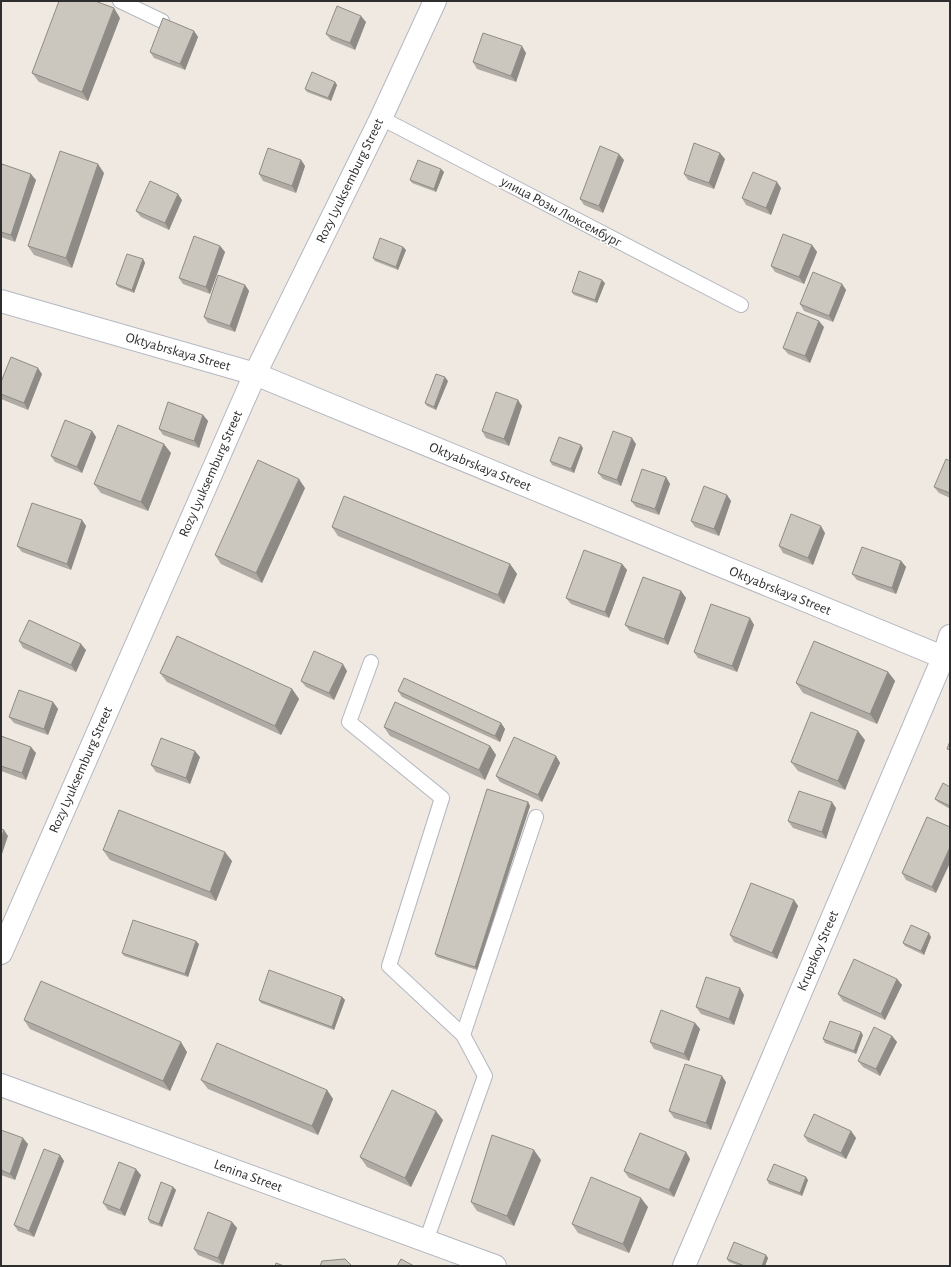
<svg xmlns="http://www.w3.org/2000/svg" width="951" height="1267" font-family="'Alegreya Sans',sans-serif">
<rect width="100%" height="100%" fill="#efe9e1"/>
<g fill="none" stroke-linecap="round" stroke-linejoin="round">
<g stroke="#b4b7c1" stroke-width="16">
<g id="service">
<path d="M 120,1 L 162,21"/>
<path d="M 381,118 L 741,305"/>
<path d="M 371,662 L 349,722 L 442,798 L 389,966 L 463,1035 L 485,1076 L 426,1241"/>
<path d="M 463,1035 L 536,817"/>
</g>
</g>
<g stroke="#b4b7c1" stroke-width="24">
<g id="minor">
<path d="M 1,301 L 255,374 L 950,660"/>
<path d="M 1,953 L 255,374 L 381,118 L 435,1"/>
<path d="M 684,1266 L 943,658 L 950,636"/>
</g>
</g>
<g stroke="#b4b7c1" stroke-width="24">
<path id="tertiary" d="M 1,1085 L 495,1266"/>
</g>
<use href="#service" stroke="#fff" stroke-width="14"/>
<use href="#minor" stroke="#fff" stroke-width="22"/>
<use href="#tertiary" stroke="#fff" stroke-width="22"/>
</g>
<g fill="#afaba4">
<path d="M 120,18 L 88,101 L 39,82 L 32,73 Z"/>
<path d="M 366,22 L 355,50 L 331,40 L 326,34 Z"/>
<path d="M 194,31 L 198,37 L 185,70 L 154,58 L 150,52 Z"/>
<path d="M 526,53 L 516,82 L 477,69 L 473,62 Z"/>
<path d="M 335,82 L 337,85 L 331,101 L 307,92 L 305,89 Z"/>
<path d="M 725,159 L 714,189 L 688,180 L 684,174 Z"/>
<path d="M 301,160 L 305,166 L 296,193 L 263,181 L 259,174 Z"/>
<path d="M 624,160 L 603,213 L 584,205 L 580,199 Z"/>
<path d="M 1,168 L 36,180 L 15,242 L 1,237 Z"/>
<path d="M 441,169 L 444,172 L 436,192 L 412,183 L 410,180 Z"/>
<path d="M 104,173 L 72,268 L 34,255 L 28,246 Z"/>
<path d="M 781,188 L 771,215 L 746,205 L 742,198 Z"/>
<path d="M 182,200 L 169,230 L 141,217 L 136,211 Z"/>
<path d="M 812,245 L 817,252 L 804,284 L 775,272 L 771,266 Z"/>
<path d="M 220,246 L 225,252 L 210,294 L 183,284 L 179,278 Z"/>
<path d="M 403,247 L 406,250 L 398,270 L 375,261 L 373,258 Z"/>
<path d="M 143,259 L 145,263 L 134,293 L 118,287 L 116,284 Z"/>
<path d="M 605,283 L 597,303 L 574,295 L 572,292 Z"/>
<path d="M 842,284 L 846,290 L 833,322 L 804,311 L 800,304 Z"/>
<path d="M 245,285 L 249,291 L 235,332 L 208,323 L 204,317 Z"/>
<path d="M 824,327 L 810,363 L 788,354 L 783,348 Z"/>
<path d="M 42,374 L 28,410 L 1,399 L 1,382 Z"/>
<path d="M 448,381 L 436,410 L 427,406 L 425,403 Z"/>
<path d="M 522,406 L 509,446 L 486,438 L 482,431 Z"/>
<path d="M 203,415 L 208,421 L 199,448 L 163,435 L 159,429 Z"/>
<path d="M 92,431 L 96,437 L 82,473 L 55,462 L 51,456 Z"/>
<path d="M 636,444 L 621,486 L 603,479 L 598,473 Z"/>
<path d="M 583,448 L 574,473 L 552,465 L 550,461 Z"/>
<path d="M 171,453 L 148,511 L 101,493 L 94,484 Z"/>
<path d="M 950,461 L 950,498 L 939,493 L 934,487 Z"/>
<path d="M 666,477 L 670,484 L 659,515 L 636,507 L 631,501 Z"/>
<path d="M 305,488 L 262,583 L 221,564 L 215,555 Z"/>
<path d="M 727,495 L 731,501 L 719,536 L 695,527 L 691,521 Z"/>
<path d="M 82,520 L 86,526 L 71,570 L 22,552 L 17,546 Z"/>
<path d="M 332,527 L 510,564 L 517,574 L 504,604 L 338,536 Z"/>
<path d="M 825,533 L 813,565 L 783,553 L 779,546 Z"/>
<path d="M 901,561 L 906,567 L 896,594 L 857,580 L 852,574 Z"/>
<path d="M 622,564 L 627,570 L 609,618 L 571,604 L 566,598 Z"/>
<path d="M 681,591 L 686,598 L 668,645 L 630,631 L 625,625 Z"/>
<path d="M 750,618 L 754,625 L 737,672 L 698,658 L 694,652 Z"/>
<path d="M 19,641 L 86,650 L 76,672 L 23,648 Z"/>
<path d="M 347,671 L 334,700 L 306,687 L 301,681 Z"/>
<path d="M 888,672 L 895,681 L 877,724 L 803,693 L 796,683 Z"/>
<path d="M 160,673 L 292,689 L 299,699 L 281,735 L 167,682 Z"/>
<path d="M 398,691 L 501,723 L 505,729 L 500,742 L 402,697 Z"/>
<path d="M 53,702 L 58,709 L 48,735 L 14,723 L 9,717 Z"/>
<path d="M 384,727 L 490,746 L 496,755 L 485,780 L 390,736 Z"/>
<path d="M 1,736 L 36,753 L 26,780 L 1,771 Z"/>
<path d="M 865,740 L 845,790 L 798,771 L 791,762 Z"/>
<path d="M 556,756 L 560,763 L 542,802 L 500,782 L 496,776 Z"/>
<path d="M 200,757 L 190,784 L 156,772 L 151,765 Z"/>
<path d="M 950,787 L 950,809 L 938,802 L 935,799 Z"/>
<path d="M 528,802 L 530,806 L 477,970 L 437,957 L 435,954 Z"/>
<path d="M 836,808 L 826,839 L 793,828 L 788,821 Z"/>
<path d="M 927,817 L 936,893 L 906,880 L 902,873 Z"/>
<path d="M 103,850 L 232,861 L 216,901 L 110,860 Z"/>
<path d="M 794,900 L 798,906 L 777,959 L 734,942 L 730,935 Z"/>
<path d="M 931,937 L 924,955 L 905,946 L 903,943 Z"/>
<path d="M 199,944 L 188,977 L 124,956 L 122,953 Z"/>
<path d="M 897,979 L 902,985 L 885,1020 L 843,1001 L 838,994 Z"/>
<path d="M 744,995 L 734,1025 L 701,1014 L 696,1007 Z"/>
<path d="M 342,997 L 345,1000 L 334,1030 L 261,1003 L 259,1000 Z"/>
<path d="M 24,1020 L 187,1052 L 170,1091 L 30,1029 Z"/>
<path d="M 695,1023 L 700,1029 L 689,1061 L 654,1049 L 650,1042 Z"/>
<path d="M 863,1035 L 856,1054 L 825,1043 L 823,1039 Z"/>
<path d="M 892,1036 L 897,1042 L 880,1076 L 863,1067 L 858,1061 Z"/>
<path d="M 201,1080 L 327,1090 L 333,1099 L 318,1135 L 208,1089 Z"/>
<path d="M 726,1082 L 711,1130 L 674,1118 L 669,1111 Z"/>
<path d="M 443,1120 L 411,1187 L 367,1167 L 360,1157 Z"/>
<path d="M 1,1130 L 28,1144 L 15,1180 L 1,1175 Z"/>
<path d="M 851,1131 L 856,1138 L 846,1159 L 808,1142 L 804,1136 Z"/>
<path d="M 686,1152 L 690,1159 L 674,1197 L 629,1178 L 624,1171 Z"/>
<path d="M 60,1155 L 64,1161 L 34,1237 L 18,1231 L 14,1225 Z"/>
<path d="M 541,1160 L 514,1226 L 477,1211 L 471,1202 Z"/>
<path d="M 141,1175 L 125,1216 L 108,1210 L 103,1203 Z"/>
<path d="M 767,1180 L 808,1180 L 802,1196 L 769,1184 Z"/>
<path d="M 173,1187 L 176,1190 L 162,1227 L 150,1223 L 148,1219 Z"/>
<path d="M 648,1207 L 629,1253 L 578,1233 L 572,1224 Z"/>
<path d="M 232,1222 L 237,1228 L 223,1265 L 198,1255 L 194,1249 Z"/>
<path d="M 766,1255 L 768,1258 L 765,1266 L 740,1266 L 729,1262 L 727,1259 Z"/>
</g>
<g fill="#8e8b86">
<path d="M 114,8 L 120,18 L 88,101 L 82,92 Z"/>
<path d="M 361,16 L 366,22 L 355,50 L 350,43 Z"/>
<path d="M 194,31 L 198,37 L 185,70 L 180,64 Z"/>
<path d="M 522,46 L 526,53 L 516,82 L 511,76 Z"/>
<path d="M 335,82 L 337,85 L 331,101 L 328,98 Z"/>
<path d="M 720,153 L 725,159 L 714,189 L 709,183 Z"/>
<path d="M 619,154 L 624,160 L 603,213 L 599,206 Z"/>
<path d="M 301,160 L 305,166 L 296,193 L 292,186 Z"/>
<path d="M 98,164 L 104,173 L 72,268 L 66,258 Z"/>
<path d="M 441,169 L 444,172 L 436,192 L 434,189 Z"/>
<path d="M 31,174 L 36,180 L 15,242 L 11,235 Z"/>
<path d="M 777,182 L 781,188 L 771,215 L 766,208 Z"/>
<path d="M 178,194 L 182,200 L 169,230 L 165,223 Z"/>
<path d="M 812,245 L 817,252 L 804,284 L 799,277 Z"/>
<path d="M 220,246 L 225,252 L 210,294 L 206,287 Z"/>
<path d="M 403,247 L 406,250 L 398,270 L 396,267 Z"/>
<path d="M 143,259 L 145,263 L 134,293 L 132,290 Z"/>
<path d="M 602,280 L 605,283 L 597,303 L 595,300 Z"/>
<path d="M 842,284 L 846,290 L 833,322 L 829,316 Z"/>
<path d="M 245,285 L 249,291 L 235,332 L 230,326 Z"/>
<path d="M 819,321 L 824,327 L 810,363 L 805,356 Z"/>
<path d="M 38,368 L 42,374 L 28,410 L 24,403 Z"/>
<path d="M 445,377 L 448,381 L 436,410 L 434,407 Z"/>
<path d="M 518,400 L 522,406 L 509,446 L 504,439 Z"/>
<path d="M 203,415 L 208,421 L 199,448 L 194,441 Z"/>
<path d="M 92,431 L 96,437 L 82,473 L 77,467 Z"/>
<path d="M 632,438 L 636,444 L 621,486 L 617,480 Z"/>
<path d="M 164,444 L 171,453 L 148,511 L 141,502 Z"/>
<path d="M 581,445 L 583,448 L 574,473 L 571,469 Z"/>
<path d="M 666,477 L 670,484 L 659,515 L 655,509 Z"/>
<path d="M 299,479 L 305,488 L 262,583 L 256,573 Z"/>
<path d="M 727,495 L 731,501 L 719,536 L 714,529 Z"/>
<path d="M 82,520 L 86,526 L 71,570 L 67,564 Z"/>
<path d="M 821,526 L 825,533 L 813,565 L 808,558 Z"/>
<path d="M 901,561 L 906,567 L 896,594 L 892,588 Z"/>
<path d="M 510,564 L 517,574 L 504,604 L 498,595 Z"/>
<path d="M 622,564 L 627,570 L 609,618 L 605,612 Z"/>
<path d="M 681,591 L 686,598 L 668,645 L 664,639 Z"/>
<path d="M 750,618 L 754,625 L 737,672 L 732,666 Z"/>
<path d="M 81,644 L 86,650 L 76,672 L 71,665 Z"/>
<path d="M 343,664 L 347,671 L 334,700 L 329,693 Z"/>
<path d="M 888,672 L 895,681 L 877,724 L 870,714 Z"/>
<path d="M 292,689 L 299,699 L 281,735 L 275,726 Z"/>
<path d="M 53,702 L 58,709 L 48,735 L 44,729 Z"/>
<path d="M 501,723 L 505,729 L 500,742 L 495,736 Z"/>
<path d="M 858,731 L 865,740 L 845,790 L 838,781 Z"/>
<path d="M 490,746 L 496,755 L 485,780 L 479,770 Z"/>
<path d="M 31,747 L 36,753 L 26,780 L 22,773 Z"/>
<path d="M 195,751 L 200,757 L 190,784 L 186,778 Z"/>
<path d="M 556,756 L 560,763 L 542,802 L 538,795 Z"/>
<path d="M 528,802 L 530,806 L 477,970 L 475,967 Z"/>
<path d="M 832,802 L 836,808 L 826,839 L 822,832 Z"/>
<path d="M 4,830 L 8,836 L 1,857 L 1,838 Z"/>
<path d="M 950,847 L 950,863 L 936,893 L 932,887 Z"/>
<path d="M 225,852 L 232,861 L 216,901 L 210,892 Z"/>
<path d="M 794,900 L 798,906 L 777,959 L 772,953 Z"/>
<path d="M 929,933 L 931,937 L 924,955 L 921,951 Z"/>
<path d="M 196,941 L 199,944 L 188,977 L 185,974 Z"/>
<path d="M 897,979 L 902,985 L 885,1020 L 881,1014 Z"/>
<path d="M 740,988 L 744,995 L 734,1025 L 729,1019 Z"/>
<path d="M 342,997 L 345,1000 L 334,1030 L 332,1027 Z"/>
<path d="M 695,1023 L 700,1029 L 689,1061 L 684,1054 Z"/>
<path d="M 861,1032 L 863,1035 L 856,1054 L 854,1051 Z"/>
<path d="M 892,1036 L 897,1042 L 880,1076 L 876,1069 Z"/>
<path d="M 181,1042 L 187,1052 L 170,1091 L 163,1081 Z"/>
<path d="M 722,1076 L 726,1082 L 711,1130 L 706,1123 Z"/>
<path d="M 327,1090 L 333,1099 L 318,1135 L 312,1126 Z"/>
<path d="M 436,1111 L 443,1120 L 411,1187 L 405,1178 Z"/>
<path d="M 851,1131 L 856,1138 L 846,1159 L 841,1153 Z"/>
<path d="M 23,1138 L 28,1144 L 15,1180 L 10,1174 Z"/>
<path d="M 534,1150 L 541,1160 L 514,1226 L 507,1216 Z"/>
<path d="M 686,1152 L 690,1159 L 674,1197 L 669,1190 Z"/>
<path d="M 60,1155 L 64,1161 L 34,1237 L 29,1231 Z"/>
<path d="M 136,1169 L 141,1175 L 125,1216 L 120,1210 Z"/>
<path d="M 806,1177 L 808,1180 L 802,1196 L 800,1193 Z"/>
<path d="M 173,1187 L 176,1190 L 162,1227 L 159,1224 Z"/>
<path d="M 641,1198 L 648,1207 L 629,1253 L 623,1244 Z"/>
<path d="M 232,1222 L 237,1228 L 223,1265 L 218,1258 Z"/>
<path d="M 766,1255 L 768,1258 L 765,1266 L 762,1266 Z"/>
</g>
<g fill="#cbc7bf" stroke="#8e8b86">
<path d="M 59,1 L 95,1 L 114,8 L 82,92 L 32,73 Z"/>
<path d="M 337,6 L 361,16 L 350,43 L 326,34 Z"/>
<path d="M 163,18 L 194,31 L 180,64 L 150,52 Z"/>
<path d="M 483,33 L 522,46 L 511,76 L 473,62 Z"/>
<path d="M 312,72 L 335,82 L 328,98 L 305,89 Z"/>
<path d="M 694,143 L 720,153 L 709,183 L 684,174 Z"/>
<path d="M 600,146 L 619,154 L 599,206 L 580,199 Z"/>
<path d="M 268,148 L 301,160 L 292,186 L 259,174 Z"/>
<path d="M 60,151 L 98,164 L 66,258 L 28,246 Z"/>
<path d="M 418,160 L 441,169 L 434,189 L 410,180 Z"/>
<path d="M 2,164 L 31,174 L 11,235 L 1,232 L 1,168 Z"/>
<path d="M 753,172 L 777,182 L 766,208 L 742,198 Z"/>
<path d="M 150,181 L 178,194 L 165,223 L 136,211 Z"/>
<path d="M 783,234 L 812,245 L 799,277 L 771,266 Z"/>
<path d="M 194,236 L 220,246 L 206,287 L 179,278 Z"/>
<path d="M 380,238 L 403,247 L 396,267 L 373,258 Z"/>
<path d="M 127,254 L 143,259 L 132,290 L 116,284 Z"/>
<path d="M 579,271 L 602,280 L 595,300 L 572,292 Z"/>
<path d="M 813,272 L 842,284 L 829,316 L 800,304 Z"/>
<path d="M 218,275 L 245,285 L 230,326 L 204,317 Z"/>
<path d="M 797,312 L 819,321 L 805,356 L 783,348 Z"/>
<path d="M 11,357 L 38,368 L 24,403 L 1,394 L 1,382 Z"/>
<path d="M 436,374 L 445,377 L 434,407 L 425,403 Z"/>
<path d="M 496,392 L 518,400 L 504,439 L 482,431 Z"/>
<path d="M 168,402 L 203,415 L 194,441 L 159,429 Z"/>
<path d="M 65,420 L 92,431 L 77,467 L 51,456 Z"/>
<path d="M 118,425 L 164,444 L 141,502 L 94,484 Z"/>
<path d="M 613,431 L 632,438 L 617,480 L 598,473 Z"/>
<path d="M 559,437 L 581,445 L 571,469 L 550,461 Z"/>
<path d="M 946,459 L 950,461 L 950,493 L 934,487 Z"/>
<path d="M 258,460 L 299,479 L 256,573 L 215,555 Z"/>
<path d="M 642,469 L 666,477 L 655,509 L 631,501 Z"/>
<path d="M 704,486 L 727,495 L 714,529 L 691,521 Z"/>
<path d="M 344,496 L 510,564 L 498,595 L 332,527 Z"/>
<path d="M 32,503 L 82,520 L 67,564 L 17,546 Z"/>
<path d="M 791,514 L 821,526 L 808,558 L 779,546 Z"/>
<path d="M 862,547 L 901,561 L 892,588 L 852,574 Z"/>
<path d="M 584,550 L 622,564 L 605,612 L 566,598 Z"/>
<path d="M 643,577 L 681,591 L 664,639 L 625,625 Z"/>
<path d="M 711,604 L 750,618 L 732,666 L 694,652 Z"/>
<path d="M 29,620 L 81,644 L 71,665 L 19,641 Z"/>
<path d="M 177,636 L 292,689 L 275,726 L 160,673 Z"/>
<path d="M 814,641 L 888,672 L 870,714 L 796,683 Z"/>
<path d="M 314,651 L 343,664 L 329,693 L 301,681 Z"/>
<path d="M 404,678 L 501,723 L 495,736 L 398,691 Z"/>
<path d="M 19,690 L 53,702 L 44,729 L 9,717 Z"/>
<path d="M 395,702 L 490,746 L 479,770 L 384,727 Z"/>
<path d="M 811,712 L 858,731 L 838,781 L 791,762 Z"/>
<path d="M 1,736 L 31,747 L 22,773 L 1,766 Z"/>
<path d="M 514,737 L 556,756 L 538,795 L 496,776 Z"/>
<path d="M 161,738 L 195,751 L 186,778 L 151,765 Z"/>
<path d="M 950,741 L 950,750 L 947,749 Z"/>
<path d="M 943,783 L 950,787 L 950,806 L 935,799 Z"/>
<path d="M 487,789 L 528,802 L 475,967 L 435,954 Z"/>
<path d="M 799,791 L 832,802 L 822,832 L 788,821 Z"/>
<path d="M 119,810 L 225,852 L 210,892 L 103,850 Z"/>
<path d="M 927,817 L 950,827 L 950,847 L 932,887 L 902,873 Z"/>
<path d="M 1,829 L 4,830 L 1,838 Z"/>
<path d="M 751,883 L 794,900 L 772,953 L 730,935 Z"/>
<path d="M 133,920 L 196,941 L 185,974 L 122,953 Z"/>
<path d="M 911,925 L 929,933 L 921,951 L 903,943 Z"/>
<path d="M 854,959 L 897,979 L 881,1014 L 838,994 Z"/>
<path d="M 269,970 L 342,997 L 332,1027 L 259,1000 Z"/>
<path d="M 706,977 L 740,988 L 729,1019 L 696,1007 Z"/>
<path d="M 41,981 L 181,1042 L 163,1081 L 24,1020 Z"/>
<path d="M 661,1010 L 695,1023 L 684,1054 L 650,1042 Z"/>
<path d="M 830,1021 L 861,1032 L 854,1051 L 823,1039 Z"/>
<path d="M 874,1027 L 892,1036 L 876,1069 L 858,1061 Z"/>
<path d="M 217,1043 L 327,1090 L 312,1126 L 201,1080 Z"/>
<path d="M 685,1064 L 722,1076 L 706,1123 L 669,1111 Z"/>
<path d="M 392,1090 L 436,1111 L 405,1178 L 360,1157 Z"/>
<path d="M 814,1114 L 851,1131 L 841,1153 L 804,1136 Z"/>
<path d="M 1,1130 L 23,1138 L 10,1174 L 1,1170 Z"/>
<path d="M 640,1133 L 686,1152 L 669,1190 L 624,1171 Z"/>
<path d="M 492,1135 L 534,1150 L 507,1216 L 471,1202 Z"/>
<path d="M 44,1149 L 60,1155 L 29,1231 L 14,1225 Z"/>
<path d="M 119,1162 L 136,1169 L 120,1210 L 103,1203 Z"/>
<path d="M 774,1164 L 806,1177 L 800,1193 L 767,1180 Z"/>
<path d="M 591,1177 L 641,1198 L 623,1244 L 572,1224 Z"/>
<path d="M 161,1182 L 173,1187 L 159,1224 L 148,1219 Z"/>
<path d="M 208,1212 L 232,1222 L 218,1258 L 194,1249 Z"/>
<path d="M 734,1242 L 766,1255 L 762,1266 L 745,1266 L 727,1259 Z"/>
<path d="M 345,1259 L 352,1266 L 320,1266 L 322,1261 Z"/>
<path d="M 401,1259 L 414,1266 L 397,1266 Z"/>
<path d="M 276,1263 L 284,1266 L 275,1266 Z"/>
</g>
<g text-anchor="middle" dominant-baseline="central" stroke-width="3" stroke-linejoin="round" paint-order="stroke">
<g font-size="14" fill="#2e2e2e" stroke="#fff">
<text transform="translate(350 181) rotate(-64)">Rozy Lyuksemburg Street</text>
<text transform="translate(561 212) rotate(28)">улица Розы Люксембург</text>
<text transform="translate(178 352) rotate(16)">Oktyabrskaya Street</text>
<text transform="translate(480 467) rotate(22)">Oktyabrskaya Street</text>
<text transform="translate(211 474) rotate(-66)">Rozy Lyuksemburg Street</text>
<text transform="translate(780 591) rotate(22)">Oktyabrskaya Street</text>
<text transform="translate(81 770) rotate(-66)">Rozy Lyuksemburg Street</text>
<text transform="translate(818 951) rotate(-67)">Krupskoy Street</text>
<text transform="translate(248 1176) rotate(20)">Lenina Street</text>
</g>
</g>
<rect width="951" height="1267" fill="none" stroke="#2e2e2e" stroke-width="4"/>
</svg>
